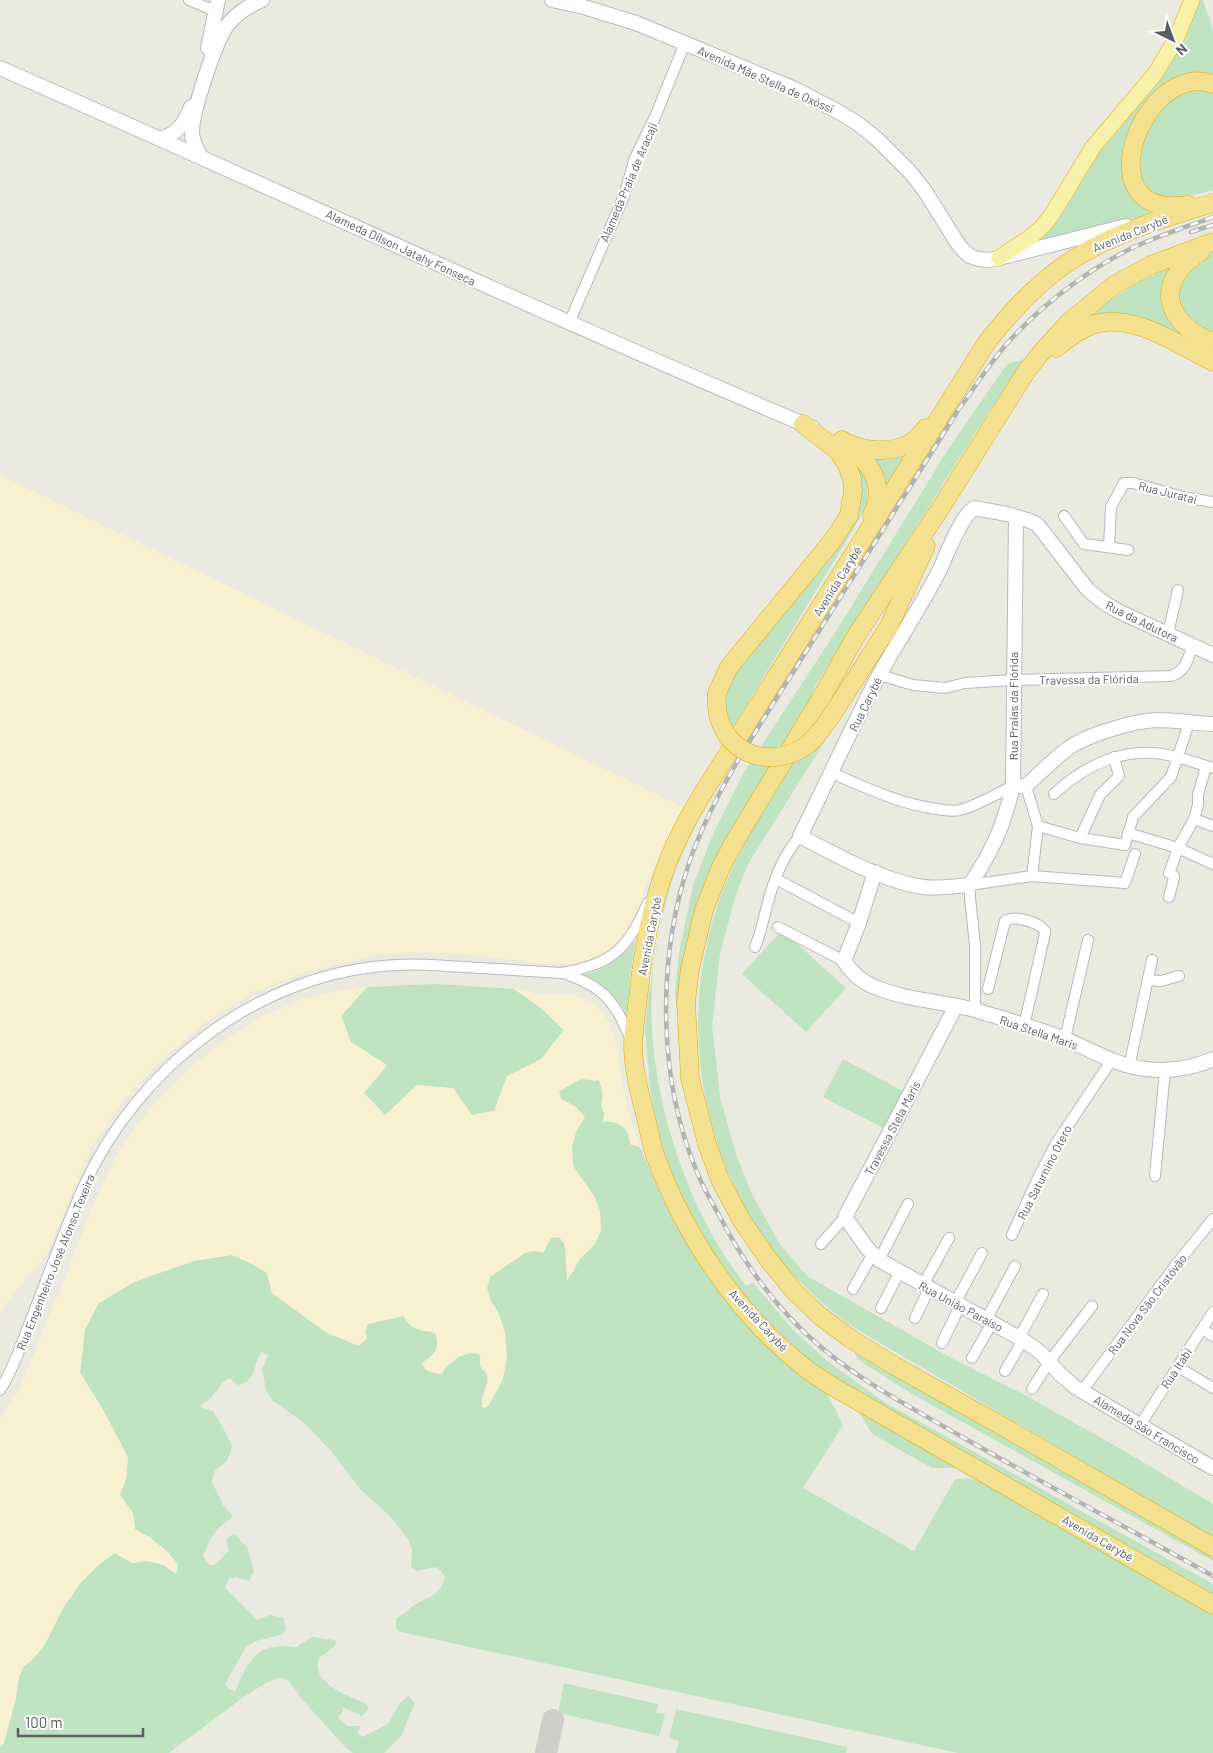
<svg xmlns="http://www.w3.org/2000/svg" width="1213" height="1753" font-family="Barlow,sans-serif">
<rect width="100%" height="100%" fill="#ebeae1"/>
<g fill="#bfe2c1">
<path d="M 1199,0 L 1203,0 L 1213,30 L 1213,78 L 1183,78 L 1124,157 L 1161,212 L 1033,243 L 1094,155 L 1174,55 L 1192,21 Z"/>
<path d="M 1180,89 L 1213,89 L 1213,190 L 1172,201 L 1152,195 L 1133,165 L 1142,131 Z"/>
<path d="M 1213,253 L 1213,339 L 1176,306 L 1181,273 L 1202,258 Z"/>
<path d="M 1172,267 L 1164,283 L 1213,351 L 1213,354 L 1090,317 L 1110,300 L 1141,281 Z"/>
<path d="M 1025,359 L 988,413 L 816,685 L 805,710 L 737,820 L 719,856 L 680,1039 L 675,994 L 679,953 L 693,885 L 714,832 L 744,772 L 833,636 L 949,448 L 1007,364 Z"/>
<path d="M 909,449 L 881,494 L 866,456 Z"/>
<path d="M 855,464 C 870,477 871,496 863,513 L 731,731 L 722,702 L 734,675 L 839,544 Z"/>
<path d="M 828,736 L 748,864 L 735,897 L 720,954 L 712,1026 L 717,1069 L 720,1097 L 729,1129 L 737,1157 L 751,1192 L 779,1243 L 807,1276 L 953,1359 L 1023,1394 L 1126,1452 L 1213,1504 L 1213,1538 L 853,1327 C 816,1300 782,1267 756,1228 C 745,1211 737,1193 729,1174 C 682,1064 689,941 748,837 C 758,818 769,800 780,781 C 783,777 786,769 790,765 C 795,761 804,758 810,754 C 817,749 822,742 828,736 Z"/>
<path d="M 727,770 C 707,803 688,837 674,874 C 668,892 664,911 660,929 C 657,948 653,966 652,985 C 646,1086 684,1207 746,1286 L 753,1283 L 792,1329 L 826,1360 L 884,1402 L 1213,1584 L 1213,1599 L 829,1376 L 781,1338 L 727,1278 L 687,1212 L 667,1162 L 658,1133 L 651,1097 L 645,1029 L 649,992 L 663,910 L 672,876 L 685,844 L 697,820 Z"/>
<path d="M 782,930 L 846,988 L 806,1032 L 742,974 Z"/>
<path d="M 635,942 L 630,978 L 628,1016 C 618,997 604,983 584,975 C 605,970 620,958 635,942 Z"/>
<path d="M 436,984 L 514,989 L 541,1008 L 564,1030 L 541,1059 L 507,1076 L 494,1111 L 472,1115 L 453,1088 L 385,1115 L 364,1093 L 387,1065 L 351,1042 L 341,1016 L 367,987 Z"/>
<path d="M 843,1059 L 905,1092 L 885,1129 L 823,1097 Z"/>
<path d="M 583,1079 L 594,1081 L 599,1080 C 600,1084 601,1087 602,1091 C 604,1099 599,1106 605,1114 C 613,1124 631,1126 630,1142 L 635,1146 L 638,1145 L 641,1149 L 661,1196 L 689,1245 L 823,1385 L 843,1425 L 803,1488 L 914,1551 L 955,1479 C 978,1476 989,1486 1007,1498 L 1011,1498 L 1213,1609 L 1213,1753 L 958,1753 L 401,1632 L 396,1628 L 396,1618 C 403,1615 407,1610 413,1606 C 429,1595 438,1599 445,1577 L 441,1571 L 436,1567 L 417,1571 L 411,1567 L 412,1550 L 408,1539 L 390,1516 L 361,1490 L 331,1451 L 303,1422 L 273,1401 L 266,1390 L 262,1369 L 268,1355 L 262,1352 C 252,1364 258,1381 238,1385 L 230,1378 L 222,1383 L 212,1397 L 200,1406 L 205,1409 L 213,1411 L 227,1435 L 232,1447 L 227,1461 L 215,1470 L 212,1482 L 223,1505 L 233,1516 C 227,1523 222,1524 217,1530 C 210,1537 207,1547 203,1556 L 209,1565 L 214,1565 L 229,1551 L 226,1540 L 234,1533 L 248,1549 L 254,1572 L 249,1581 L 235,1577 L 229,1579 L 225,1588 L 257,1620 L 270,1615 L 283,1618 L 286,1628 L 283,1634 L 256,1641 L 246,1647 L 225,1684 L 228,1688 L 235,1691 C 238,1687 238,1684 240,1680 C 253,1652 264,1643 296,1647 L 312,1637 L 335,1640 L 336,1642 L 334,1647 L 319,1658 C 310,1684 348,1695 366,1704 L 369,1708 L 362,1716 L 342,1707 L 343,1712 L 338,1718 L 347,1726 L 360,1726 L 358,1734 L 363,1737 L 388,1724 L 401,1702 L 408,1696 L 415,1703 L 401,1736 L 384,1753 L 353,1753 L 346,1748 L 301,1698 L 289,1681 L 280,1677 L 266,1683 L 245,1696 L 169,1753 L 0,1753 L 0,1747 L 4,1743 L 16,1698 L 19,1676 L 24,1666 L 32,1660 L 44,1646 L 65,1605 L 82,1581 L 101,1563 L 115,1553 L 132,1563 L 147,1561 L 164,1565 L 176,1574 L 151,1538 L 135,1529 L 133,1513 L 120,1495 L 126,1479 L 128,1457 L 102,1408 L 80,1373 L 85,1329 L 99,1303 L 134,1282 L 193,1261 L 232,1255 L 250,1263 L 267,1273 L 272,1293 L 327,1333 L 353,1342 L 365,1332 L 368,1324 L 403,1316 C 407,1322 412,1328 420,1330 C 426,1332 430,1330 436,1334 C 440,1350 435,1354 422,1363 L 438,1374 C 452,1365 461,1349 479,1354 L 488,1379 L 481,1402 L 485,1408 L 499,1314 L 490,1300 L 487,1288 L 490,1277 L 525,1253 L 534,1251 L 551,1238 L 559,1237 L 564,1244 L 572,1274 L 579,1260 L 595,1244 L 600,1211 L 594,1196 L 573,1166 L 572,1147 L 576,1132 L 581,1120 L 576,1107 L 561,1099 L 559,1092 L 573,1083 Z"/>
<path d="M 853,1348 L 1022,1448 L 1213,1557 L 1213,1561 L 912,1394 L 857,1359 Z"/>
<path d="M 856,1407 L 965,1468 L 932,1468 L 872,1434 Z"/>
<path d="M 564,1683 L 658,1704 L 656,1713 L 665,1714 L 659,1736 L 558,1713 Z"/>
<path d="M 676,1709 L 847,1747 L 846,1753 L 676,1753 L 679,1741 L 669,1738 Z"/>
</g>
<g fill="#f7f0d1">
<path d="M 0,475 L 685,808 L 652,870 L 644,891 L 634,923 L 622,939 L 608,952 L 592,960 L 575,964 L 547,964 L 458,954 L 419,952 L 374,955 L 306,972 L 251,993 L 199,1027 L 162,1060 L 125,1099 L 92,1146 L 47,1254 L 6,1303 L 0,1316 Z"/>
<path d="M 367,987 L 341,1016 L 351,1042 L 387,1065 L 364,1093 L 385,1115 L 417,1085 L 453,1088 L 472,1115 L 494,1111 L 507,1076 L 541,1059 L 564,1030 L 541,1008 L 514,989 L 542,994 L 574,995 L 594,1003 L 608,1020 L 616,1041 L 627,1108 L 641,1149 L 638,1146 L 631,1145 C 627,1128 623,1121 603,1122 L 604,1112 L 601,1106 L 603,1093 L 599,1080 C 593,1081 588,1079 582,1079 C 574,1081 566,1087 559,1092 L 561,1099 L 576,1107 L 585,1117 L 576,1132 L 572,1147 L 573,1166 L 594,1196 L 600,1211 L 601,1230 L 595,1244 L 579,1260 L 567,1281 L 565,1244 L 559,1237 L 551,1238 L 543,1253 L 534,1251 L 525,1253 L 490,1277 L 487,1288 L 490,1300 L 499,1314 L 505,1332 L 507,1357 L 503,1379 L 489,1405 L 485,1408 L 482,1407 C 481,1394 490,1386 487,1373 C 480,1369 478,1363 481,1356 L 479,1354 C 464,1350 448,1361 442,1374 C 434,1373 424,1372 422,1363 C 435,1354 440,1350 436,1334 C 430,1330 426,1332 420,1330 C 412,1328 407,1322 403,1316 L 368,1324 L 365,1332 L 367,1338 L 359,1346 L 327,1333 L 272,1293 L 267,1273 L 250,1263 L 232,1255 L 193,1261 L 134,1282 L 99,1303 L 85,1329 L 80,1373 L 102,1408 L 128,1457 L 126,1479 L 120,1495 L 133,1513 L 135,1529 C 153,1540 166,1547 178,1565 L 176,1574 L 164,1565 L 147,1561 L 132,1563 L 115,1553 L 101,1563 L 82,1581 L 65,1605 L 44,1646 L 32,1660 L 24,1666 L 19,1676 L 16,1698 L 4,1743 L 0,1747 L 0,1417 L 21,1385 L 67,1273 L 91,1210 L 119,1150 L 151,1107 L 196,1062 L 256,1019 L 302,999 L 338,990 Z"/>
</g>
<g fill="none" stroke-linecap="round" stroke-linejoin="round">
<path stroke="#cececa" stroke-width="22" d="M 546,1753 L 553,1720"/>
<g stroke="#b7b8bd" stroke-width="12">
<g id="street">
<path d="M 189,0 L 217,12"/>
<path d="M 570,321 L 624,196 L 635,158 L 655,117 L 685,43"/>
<path d="M 1064,516 L 1084,544 L 1128,550"/>
<path d="M 1109,547 L 1111,507 L 1124,483 L 1133,483 L 1183,497 L 1213,502"/>
<path d="M 1168,633 L 1178,590"/>
<path d="M 880,675 L 913,685 L 945,688 L 965,683 L 1013,680 L 1171,676 C 1187,670 1187,660 1193,645"/>
<path d="M 832,773 C 866,788 900,804 937,809 C 945,810 953,812 960,810 C 978,805 996,794 1013,786"/>
<path d="M 1026,786 L 1038,826 L 1032,876"/>
<path d="M 1054,794 C 1085,765 1125,746 1168,755 C 1183,758 1198,764 1213,768"/>
<path d="M 1194,819 L 1213,826"/>
<path d="M 1038,826 L 1080,838 L 1125,845 L 1133,817 L 1171,777 L 1189,723"/>
<path d="M 1128,833 L 1178,848 L 1213,864"/>
<path d="M 1080,838 L 1100,795 L 1119,776 L 1114,757"/>
<path d="M 776,879 L 859,923"/>
<path d="M 1169,897 L 1174,878 L 1174,876 L 1169,873 L 1170,871 L 1178,848 L 1194,819 L 1198,805 L 1198,795 L 1206,766"/>
<path d="M 778,927 L 844,961"/>
<path d="M 755,947 C 761,933 763,920 767,906 C 773,882 783,855 800,836"/>
<path d="M 563,973 C 602,986 615,1000 630,1038"/>
<path d="M 1148,980 L 1161,981 L 1179,976"/>
<path d="M 988,989 L 1005,921 C 1014,915 1039,922 1045,931 L 1044,938 L 1024,1026"/>
<path d="M 975,1010 L 975,945 L 970,898 L 970,885 L 1032,876 L 1125,883 L 1135,854"/>
<path d="M 1065,1039 L 1088,940"/>
<path d="M 1129,1067 L 1152,960"/>
<path d="M 1155,1176 L 1165,1070"/>
<path d="M 1012,1235 L 1037,1180 L 1055,1145 L 1111,1061"/>
<path d="M 821,1244 L 845,1217"/>
<path d="M 879,1260 L 908,1204"/>
<path d="M 923,1285 L 949,1238"/>
<path d="M 853,1289 L 872,1255"/>
<path d="M 955,1303 L 982,1253"/>
<path d="M 881,1308 L 899,1273"/>
<path d="M 915,1318 L 929,1289"/>
<path d="M 986,1320 L 1015,1266"/>
<path d="M 1202,1329 L 1213,1336"/>
<path d="M 1019,1338 L 1043,1294"/>
<path d="M 942,1343 L 960,1306"/>
<path d="M 972,1358 L 992,1323"/>
<path d="M 1178,1367 L 1213,1388"/>
<path d="M 1005,1371 L 1023,1340"/>
<path d="M 1032,1389 L 1049,1362 L 1092,1306"/>
<path d="M 0,1390 C 14,1368 22,1342 32,1317 C 49,1274 64,1231 83,1188 C 138,1066 260,972 396,965 C 419,963 441,966 463,967 C 496,969 529,971 562,973 C 614,963 626,950 648,903"/>
<path d="M 1082,1391 L 1175,1266 L 1213,1219"/>
<path d="M 1140,1425 L 1213,1312"/>
</g>
</g>
<g stroke="#b7b9bf" stroke-width="16">
<g id="secondary">
<path d="M 552,0 L 584,7 L 636,23 L 795,89 L 837,111 L 857,123 L 877,139 L 910,172 L 925,191 L 958,244 L 964,251 L 970,256 L 978,259 L 988,260 L 999,258 L 1126,226"/>
<path d="M 208,48 L 218,0"/>
<path d="M 0,68 C 271,187 540,313 813,428"/>
<path d="M 161,139 C 178,133 185,123 191,107"/>
<path d="M 201,157 C 197,149 192,142 192,132 C 192,112 216,39 228,24 C 238,12 249,6 262,0"/>
<path d="M 1016,517 L 1013,786 C 1003,828 993,849 970,885 C 955,886 939,889 924,887 C 885,882 835,855 800,836 C 827,783 851,728 879,675 C 898,641 920,608 938,573 C 946,558 961,514 975,508 C 996,512 1018,515 1037,524 L 1088,590 L 1106,604 L 1120,612 L 1213,655"/>
<path d="M 1013,786 L 1026,786 C 1039,774 1052,761 1066,750 C 1083,736 1133,721 1156,720 C 1175,720 1194,723 1213,724"/>
<path d="M 875,872 L 859,923 L 844,961 C 852,973 861,982 875,987 C 908,1001 945,1001 978,1011 C 1007,1020 1037,1028 1065,1039 C 1092,1050 1116,1066 1146,1069 C 1168,1072 1193,1068 1213,1059"/>
<path d="M 956,1006 L 845,1217 L 867,1248 L 879,1260 L 1023,1340 L 1040,1352 L 1059,1373 L 1075,1387 L 1213,1468"/>
</g>
</g>
<g stroke="#e6c960" stroke-width="17">
<path id="primary" d="M 999,258 L 1029,238 L 1041,228 L 1051,216 L 1093,147 L 1155,74 L 1176,39 L 1192,0"/>
</g>
<g stroke="#dba911" stroke-width="19">
<g id="highway">
<path d="M 1213,203 C 1166,217 1117,232 1075,258 C 1040,280 1012,310 987,342 L 710,782 C 697,802 685,823 675,845 C 653,893 643,946 638,999 C 636,1014 634,1029 633,1044 C 633,1069 640,1095 646,1118 C 649,1131 651,1144 655,1155 C 684,1235 737,1314 804,1367 C 818,1378 835,1388 851,1397 L 1213,1605"/>
<path d="M 1188,205 C 1095,220 1130,95 1190,82 C 1198,80 1206,82 1213,84"/>
<path d="M 1213,242 L 1151,265 L 1114,285 L 1069,322 L 1040,354 L 1026,372 L 940,509 L 856,636 L 823,695 L 732,846 L 721,867 L 704,910 L 690,969 L 686,1002 L 690,1078 L 707,1144 L 721,1182 L 742,1221 L 768,1259 L 794,1291 L 820,1316 L 851,1339 L 895,1366 L 993,1421 L 1213,1547"/>
<path d="M 1201,251 C 1153,284 1164,321 1213,343"/>
<path d="M 1056,348 C 1068,338 1080,329 1095,324 C 1134,313 1179,345 1213,362"/>
<path d="M 842,440 C 866,459 889,482 872,515"/>
<path d="M 850,444 C 868,452 894,453 912,442 C 917,438 922,433 926,428"/>
<path d="M 717,693 L 729,667 L 833,540 L 849,515 L 853,491 L 852,479 L 847,465 L 838,451 L 803,424"/>
<path d="M 836,709 L 889,626 L 926,546"/>
</g>
</g>
<use href="#street" stroke="#fff" stroke-width="10"/>
<use href="#secondary" stroke="#fff" stroke-width="14"/>
<use href="#primary" stroke="#f8f1a9" stroke-width="15"/>
<use href="#highway" stroke="#f4e18f" stroke-width="18"/>
<g stroke="#b2b3b3" stroke-width="4.5">
<g id="rail">
<path d="M 1213,217 C 1186,227 1158,236 1132,248 C 1091,268 1047,301 1016,334 C 994,356 977,384 959,409 L 744,750 C 723,785 704,821 690,860 C 657,957 657,1077 697,1172 C 703,1188 712,1202 720,1217 C 746,1267 779,1312 822,1348 C 865,1384 916,1410 964,1438 C 1046,1485 1130,1529 1213,1576"/>
<path d="M 1191,232 L 1213,225"/>
</g>
</g>
<use href="#rail" stroke="#fff" stroke-width="2.5" stroke-dasharray="8" stroke-linecap="butt"/>
<g stroke="#dba911" stroke-width="19" stroke-linecap="butt">
<path id="highway-bridge" d="M 717,693 C 712,742 757,773 801,749 C 816,740 826,723 836,709"/>
</g>
<use href="#highway-bridge" stroke="#f4e18f" stroke-width="18"/>
</g>
<g text-anchor="middle" dominant-baseline="central" stroke-width="4" stroke-linejoin="round" paint-order="stroke">
<g font-size="12" fill="#5a5c61" stroke="#fff">
<text transform="translate(766 79) rotate(24)">Avenida Mãe Stella de Oxóssi</text>
<text transform="translate(628 182) rotate(-67)">Alameda Praia de Aracaji</text>
<text transform="translate(1130 233) rotate(-22)">Avenida Carybé</text>
<text transform="translate(401 247) rotate(25)">Alameda Dilson Jatahy Fonseca</text>
<text transform="translate(1168 492) rotate(14)">Rua Juratai</text>
<text transform="translate(837 581) rotate(-58)">Avenida Carybé</text>
<text transform="translate(1142 621) rotate(26)">Rua da Adutora</text>
<text transform="translate(1089 679) rotate(-1)">Travessa da Flórida</text>
<text transform="translate(865 704) rotate(-64)">Rua Carybé</text>
<text transform="translate(1013 706) rotate(-90)">Rua Praias da Flórida</text>
<text transform="translate(649 936) rotate(-79)">Avenida Carybé</text>
<text transform="translate(1039 1032) rotate(19)">Rua Stella Maris</text>
<text transform="translate(892 1128) rotate(-62)">Travessa Stela Maris</text>
<text transform="translate(1044 1172) rotate(-63)">Rua Saturnino Otero</text>
<text transform="translate(55 1262) rotate(-68)">Rua Engenheiro José Afonso Texeira</text>
<text transform="translate(1147 1304) rotate(-53)">Rua Nova São Cristóvão</text>
<text transform="translate(961 1306) rotate(28)">Rua União Paraíso</text>
<text transform="translate(759 1320) rotate(47)">Avenida Carybé</text>
<text transform="translate(1176 1368) rotate(-57)">Rua Itabi</text>
<text transform="translate(1147 1429) rotate(31)">Alameda São Francisco</text>
<text transform="translate(1098 1538) rotate(30)">Avenida Carybé</text>
</g>
</g>
<g transform="translate(1173 40) rotate(138)" stroke="#ffffff" stroke-width="4" paint-order="stroke">
<path d="M0-4L9 19L0 12L-9 19Z" fill="#5a5c61"/>
<text y="-8" font-size="14" font-weight="bold" text-anchor="middle" fill="#5a5c61">N</text>
</g>
<path d="M18 1728v8h125v-8" fill="none" stroke="#5a5c61" stroke-width="2.5"/>
<text x="25" y="1728" font-size="15" fill="#5a5c61" stroke="#ffffff" stroke-width="4" paint-order="stroke">100 m</text>
</svg>
